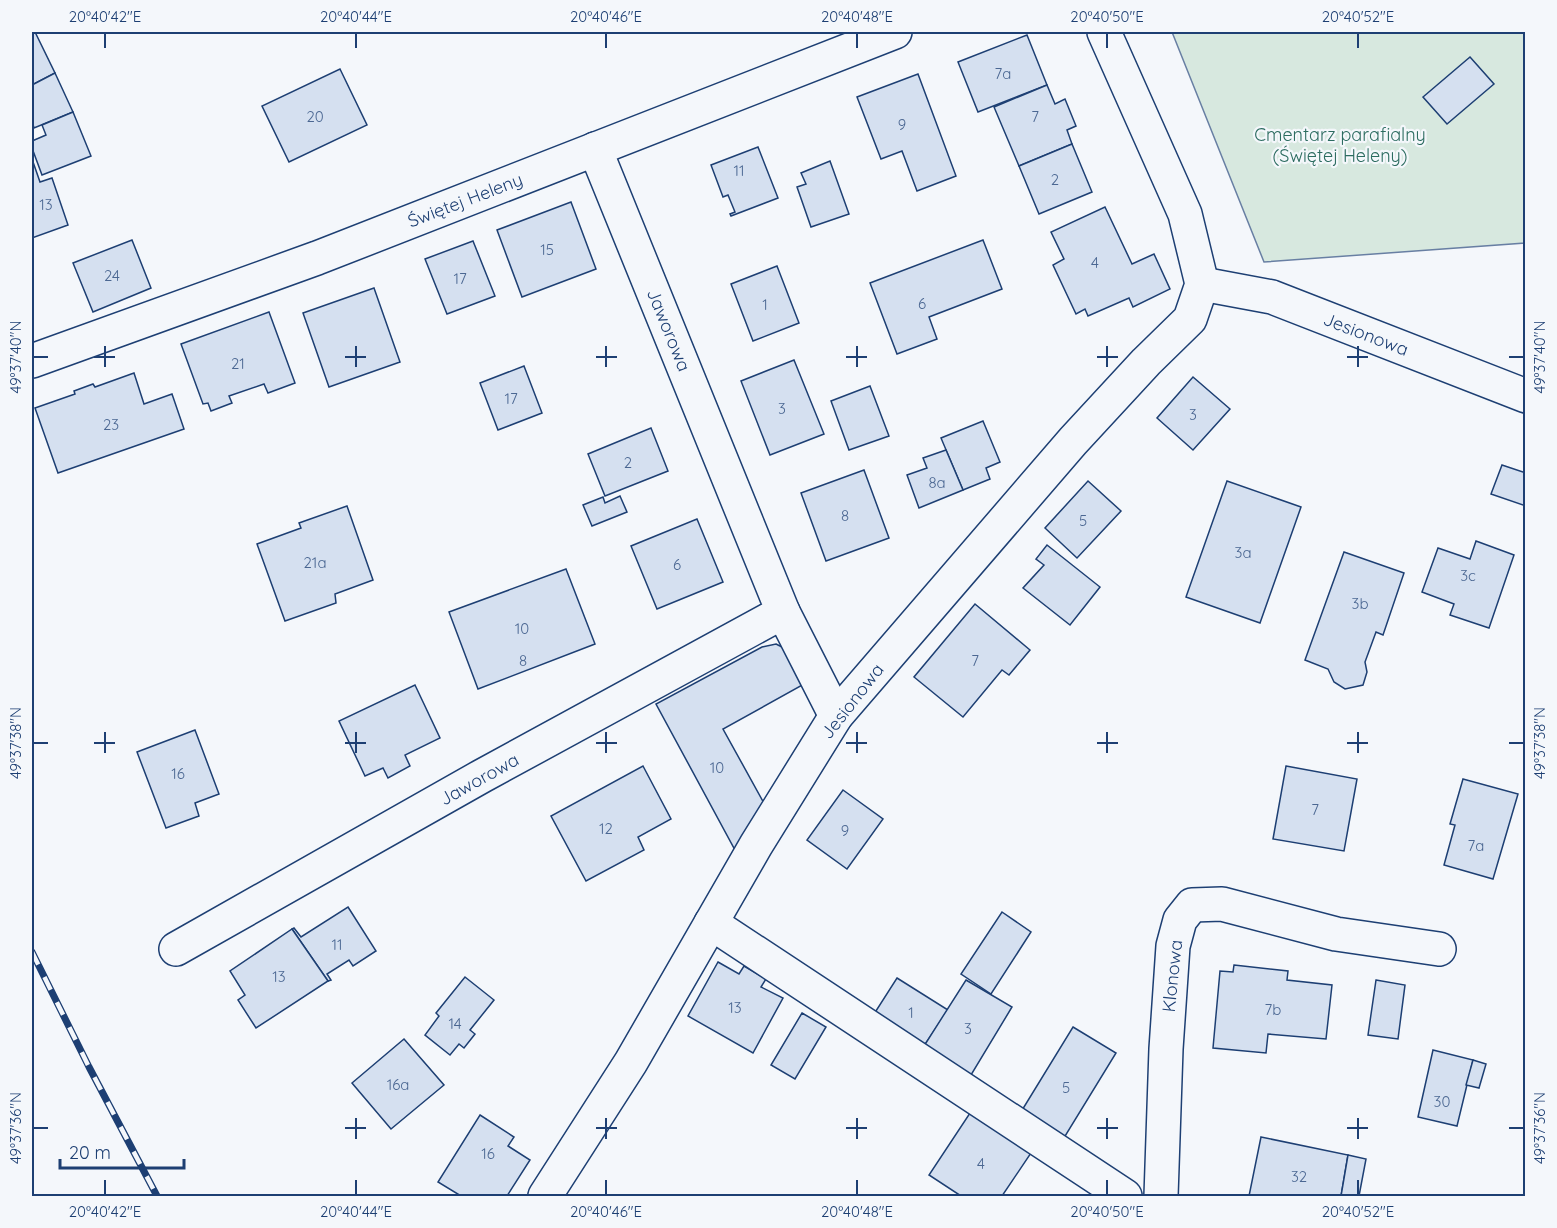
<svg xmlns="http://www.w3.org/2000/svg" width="1557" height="1228" font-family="Quicksand,sans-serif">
<rect width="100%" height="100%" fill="#f4f7fb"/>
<path fill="#d7e8df" stroke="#687fa3" stroke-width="1.5" d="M 1172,32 L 1525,32 L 1525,243 L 1264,262 Z"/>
<g fill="#d5e0f0" stroke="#1d3f73" stroke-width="1.5">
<path d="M 32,32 L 35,32 L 55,73 L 32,85 Z"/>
<path d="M 1027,35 L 1047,85 L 978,112 L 958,62 Z"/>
<path d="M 1470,57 L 1494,84 L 1447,124 L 1423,97 Z"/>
<path d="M 340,69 L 367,125 L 289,162 L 262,106 Z"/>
<path d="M 55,73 L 73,112 L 34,128 L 32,121 L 32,85 Z"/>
<path d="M 918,74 L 956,176 L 917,191 L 902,151 L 881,159 L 857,97 Z"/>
<path d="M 1047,85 L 1055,104 L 1065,99 L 1076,126 L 1067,130 L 1072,144 L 1019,166 L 994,107 Z"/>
<path d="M 73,112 L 91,156 L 42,175 L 32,148 L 32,141 L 46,135 L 42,125 Z"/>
<path d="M 1072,144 L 1092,192 L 1039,214 L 1019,166 Z"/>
<path d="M 758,147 L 778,198 L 731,216 L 730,214 L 735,212 L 728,195 L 723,197 L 711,165 Z"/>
<path d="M 32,159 L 40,182 L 52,178 L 68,225 L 32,238 Z"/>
<path d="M 830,161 L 849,214 L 811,227 L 797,187 L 806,184 L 801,173 Z"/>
<path d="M 571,202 L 596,269 L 522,297 L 497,230 Z"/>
<path d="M 1105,207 L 1132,264 L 1154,254 L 1170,289 L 1133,307 L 1129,298 L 1088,316 L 1085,309 L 1076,314 L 1053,265 L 1064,259 L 1051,232 Z"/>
<path d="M 132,240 L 151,288 L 93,312 L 73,263 Z"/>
<path d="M 983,240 L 1002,289 L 929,317 L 937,339 L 897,354 L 870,283 Z"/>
<path d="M 473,241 L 495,296 L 447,314 L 425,259 Z"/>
<path d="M 777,266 L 799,323 L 753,341 L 731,284 Z"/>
<path d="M 374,288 L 400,362 L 329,387 L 303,313 Z"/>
<path d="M 269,312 L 295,383 L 268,393 L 264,384 L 229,396 L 232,403 L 211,411 L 208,403 L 203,404 L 181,344 Z"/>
<path d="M 794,360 L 824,434 L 770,455 L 741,381 Z"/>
<path d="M 524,366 L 542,413 L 498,430 L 480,383 Z"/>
<path d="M 134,373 L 144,404 L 172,394 L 184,429 L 58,473 L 35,408 L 75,394 L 74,391 L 93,384 L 95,387 Z"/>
<path d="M 1193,377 L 1230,409 L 1193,450 L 1157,418 Z"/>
<path d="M 870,386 L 889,436 L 849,450 L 831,401 Z"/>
<path d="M 983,421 L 1000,462 L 986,468 L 990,479 L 963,490 L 941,438 Z"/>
<path d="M 651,428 L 668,471 L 605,496 L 588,454 Z"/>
<path d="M 946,450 L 963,490 L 919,508 L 907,475 L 927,468 L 923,458 Z"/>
<path d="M 1502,465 L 1526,473 L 1526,506 L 1491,494 Z"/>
<path d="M 864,470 L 889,538 L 826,561 L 801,493 Z"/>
<path d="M 1088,481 L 1121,511 L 1077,558 L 1045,528 Z"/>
<path d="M 1227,481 L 1301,507 L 1260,623 L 1186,597 Z"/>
<path d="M 620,496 L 627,512 L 592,526 L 583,505 L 603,497 L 605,503 Z"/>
<path d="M 347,506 L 373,580 L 335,594 L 336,603 L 285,621 L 257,544 L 301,528 L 299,523 Z"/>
<path d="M 697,519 L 723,582 L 657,609 L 631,546 Z"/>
<path d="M 1476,541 L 1514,555 L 1489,628 L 1450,615 L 1454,604 L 1422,592 L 1438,548 L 1470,559 Z"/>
<path d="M 1047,545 L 1100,587 L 1070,625 L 1023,588 L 1044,565 L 1036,559 Z"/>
<path d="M 1344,552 L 1404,573 L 1383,635 L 1376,632 L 1365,662 L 1367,672 L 1363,685 L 1345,689 L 1334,682 L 1328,669 L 1305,660 Z"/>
<path d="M 566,569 L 595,644 L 478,689 L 449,612 Z"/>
<path d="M 975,604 L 1030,650 L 1009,675 L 1002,670 L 963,717 L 914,677 Z"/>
<path d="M 776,644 L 788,650 L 806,683 L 723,729 L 765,805 L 735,850 L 656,704 L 762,647 Z"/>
<path d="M 415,685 L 440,738 L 405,755 L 410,766 L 388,778 L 383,768 L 365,776 L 339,721 Z"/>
<path d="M 195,730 L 219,794 L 195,803 L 199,816 L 166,828 L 137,752 Z"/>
<path d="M 643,766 L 671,819 L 638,837 L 644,850 L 586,881 L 551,816 Z"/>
<path d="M 1286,766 L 1357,779 L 1344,851 L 1273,839 Z"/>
<path d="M 1463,779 L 1518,794 L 1493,879 L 1444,865 L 1455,825 L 1450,824 Z"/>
<path d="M 843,790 L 883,819 L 847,869 L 807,840 Z"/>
<path d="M 348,907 L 376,951 L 353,966 L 349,960 L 327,974 L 331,980 L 328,981 L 292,929 L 294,928 L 301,937 Z"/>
<path d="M 1002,912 L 1031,932 L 991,994 L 961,974 Z"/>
<path d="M 292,929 L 328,981 L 256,1028 L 238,1000 L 245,995 L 230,971 Z"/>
<path d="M 718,962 L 739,974 L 744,966 L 766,979 L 761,987 L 783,998 L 753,1053 L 688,1016 Z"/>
<path d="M 1234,965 L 1288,971 L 1287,980 L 1332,985 L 1326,1039 L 1268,1034 L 1266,1053 L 1213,1048 L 1220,971 L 1233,972 Z"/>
<path d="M 465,977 L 494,1000 L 470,1030 L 475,1034 L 464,1048 L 459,1044 L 450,1055 L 425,1035 L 439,1016 L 436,1013 Z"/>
<path d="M 897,978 L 948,1010 L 924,1046 L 874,1014 Z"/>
<path d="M 966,980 L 1012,1007 L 971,1075 L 924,1046 Z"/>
<path d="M 1376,980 L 1405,985 L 1398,1039 L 1368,1035 Z"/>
<path d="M 802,1013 L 826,1027 L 795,1079 L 771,1065 Z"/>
<path d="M 1073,1027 L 1116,1053 L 1059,1146 L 1016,1120 Z"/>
<path d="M 404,1039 L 444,1085 L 391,1129 L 352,1083 Z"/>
<path d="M 1433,1050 L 1473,1060 L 1457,1126 L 1418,1117 Z"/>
<path d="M 1473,1060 L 1486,1064 L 1479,1088 L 1466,1085 Z"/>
<path d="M 972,1110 L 1033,1150 L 1002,1196 L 961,1196 L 929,1175 Z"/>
<path d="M 480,1115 L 514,1137 L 508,1146 L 530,1160 L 507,1196 L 461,1196 L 438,1182 Z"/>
<path d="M 1261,1137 L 1348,1155 L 1341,1196 L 1249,1196 Z"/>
<path d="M 1348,1155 L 1366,1159 L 1359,1196 L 1341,1196 Z"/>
</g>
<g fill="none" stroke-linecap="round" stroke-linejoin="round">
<g stroke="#1d3f73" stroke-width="36">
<g id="minor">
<path d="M 1202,284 L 1272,297 L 1526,396"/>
<path d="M 32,361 L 317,258 L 895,32"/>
<path d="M 783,612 L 836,716"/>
<path d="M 711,923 L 1125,1196"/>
<path d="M 176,949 L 482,776 L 783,612 L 595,149"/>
<path d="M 545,1196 L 631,1062 L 756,845 L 836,716 L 1073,441 L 1146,362 L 1190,319 L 1202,284 L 1185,214 L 1104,32"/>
<path d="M 1161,1196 L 1166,1049 L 1173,946 L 1180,920 L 1192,905 L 1222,904 L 1336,934 L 1439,949"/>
</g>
</g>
<use href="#minor" stroke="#f4f7fb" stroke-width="33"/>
<g stroke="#1d3f73" stroke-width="7">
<path id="rail" d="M 32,952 L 89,1067 L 157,1196"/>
</g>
<use href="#rail" stroke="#f4f7fb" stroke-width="4.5" stroke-dasharray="14" stroke-linecap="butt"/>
</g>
<path fill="none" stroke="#1d3f73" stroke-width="2" d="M 105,33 L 105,48M 356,33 L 356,48M 606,33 L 606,48M 857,33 L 857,48M 1107,33 L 1107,48M 1358,33 L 1358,48M 105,346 L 105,367M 356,346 L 356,367M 606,346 L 606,367M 857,346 L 857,367M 1107,346 L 1107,367M 1358,346 L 1358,367M 33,357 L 48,357M 94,357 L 115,357M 345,357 L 366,357M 596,357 L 617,357M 846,357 L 867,357M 1097,357 L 1118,357M 1347,357 L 1368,357M 1509,357 L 1524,357M 105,732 L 105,753M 356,732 L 356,753M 606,732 L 606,753M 857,732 L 857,753M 1107,732 L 1107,753M 1358,732 L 1358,753M 33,743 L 48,743M 94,743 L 115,743M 345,743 L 366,743M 596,743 L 617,743M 846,743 L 867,743M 1097,743 L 1118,743M 1347,743 L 1368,743M 1509,743 L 1524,743M 356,1118 L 356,1139M 606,1118 L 606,1139M 857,1118 L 857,1139M 1107,1118 L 1107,1139M 1358,1118 L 1358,1139M 33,1128 L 48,1128M 345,1128 L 366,1128M 596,1128 L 617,1128M 846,1128 L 867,1128M 1097,1128 L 1118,1128M 1347,1128 L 1368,1128M 1509,1128 L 1524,1128M 105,1180 L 105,1195M 356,1180 L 356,1195M 606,1180 L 606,1195M 857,1180 L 857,1195M 1107,1180 L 1107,1195M 1358,1180 L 1358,1195"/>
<g text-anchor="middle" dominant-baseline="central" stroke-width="4.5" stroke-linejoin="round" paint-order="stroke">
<g font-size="15" fill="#4b6792">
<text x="1003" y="73">7a</text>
<text x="315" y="116">20</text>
<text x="1035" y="116">7</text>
<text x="902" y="124">9</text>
<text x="739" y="170">11</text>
<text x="1055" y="179">2</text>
<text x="46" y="204">13</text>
<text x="547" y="249">15</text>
<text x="1095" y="262">4</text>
<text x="112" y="275">24</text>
<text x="460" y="278">17</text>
<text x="922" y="303">6</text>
<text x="765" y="304">1</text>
<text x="238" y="363">21</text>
<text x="511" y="398">17</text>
<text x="782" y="408">3</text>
<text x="1193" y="414">3</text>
<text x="111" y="424">23</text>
<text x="628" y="462">2</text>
<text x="937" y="482">8a</text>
<text x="845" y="515">8</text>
<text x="1083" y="520">5</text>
<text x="1243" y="552">3a</text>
<text x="315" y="562">21a</text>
<text x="677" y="564">6</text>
<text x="1468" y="575">3c</text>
<text x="1360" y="603">3b</text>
<text x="522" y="628">10</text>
<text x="523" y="660">8</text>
<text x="975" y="660">7</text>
<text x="717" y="767">10</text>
<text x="178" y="773">16</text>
<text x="1315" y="809">7</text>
<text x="606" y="828">12</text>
<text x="845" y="830">9</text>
<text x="1476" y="845">7a</text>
<text x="337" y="944">11</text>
<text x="279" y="976">13</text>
<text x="735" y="1007">13</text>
<text x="1273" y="1009">7b</text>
<text x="911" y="1012">1</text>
<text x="455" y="1023">14</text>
<text x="968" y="1028">3</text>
<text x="398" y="1084">16a</text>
<text x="1066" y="1087">5</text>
<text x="1442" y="1101">30</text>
<text x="488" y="1153">16</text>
<text x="981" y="1163">4</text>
<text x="1299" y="1176">32</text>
</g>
<g font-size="18" fill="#2c6c60" stroke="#f4f7fb">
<text x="1340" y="134">Cmentarz parafialny<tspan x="1340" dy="21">(Świętej Heleny)</tspan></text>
</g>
<g font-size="18" fill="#1d3f73" stroke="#f4f7fb">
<text transform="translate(465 200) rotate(-21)">Świętej Heleny</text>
<text transform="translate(669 330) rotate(68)">Jaworowa</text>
<text transform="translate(1366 334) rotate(21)">Jesionowa</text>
<text transform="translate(852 701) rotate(-52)">Jesionowa</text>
<text transform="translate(479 779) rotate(-29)">Jaworowa</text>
<text transform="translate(1172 976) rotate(-84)">Klonowa</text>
</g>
</g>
<rect width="1557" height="1228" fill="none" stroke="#f4f7fb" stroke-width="66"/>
<path d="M60 1159v9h124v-9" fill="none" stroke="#1d3f73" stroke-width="3"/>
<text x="69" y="1159" font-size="18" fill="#1d3f73" stroke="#f4f7fb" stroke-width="4.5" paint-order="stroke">20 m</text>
<rect x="33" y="33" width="1491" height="1162" fill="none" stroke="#1d3f73" stroke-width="2"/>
<g font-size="15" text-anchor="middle" fill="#1d3f73">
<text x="105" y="22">20°40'42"E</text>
<text x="356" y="22">20°40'44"E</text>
<text x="606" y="22">20°40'46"E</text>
<text x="857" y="22">20°40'48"E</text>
<text x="1107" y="22">20°40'50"E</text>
<text x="1358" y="22">20°40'52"E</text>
<text transform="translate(16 357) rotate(-90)" y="5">49°37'40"N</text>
<text transform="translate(1540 357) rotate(-90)" y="5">49°37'40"N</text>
<text transform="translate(16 743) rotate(-90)" y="5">49°37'38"N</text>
<text transform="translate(1540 743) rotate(-90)" y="5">49°37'38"N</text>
<text transform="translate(16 1128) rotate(-90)" y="5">49°37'36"N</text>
<text transform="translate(1540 1128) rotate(-90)" y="5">49°37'36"N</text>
<text x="105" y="1217">20°40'42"E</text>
<text x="356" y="1217">20°40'44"E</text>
<text x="606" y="1217">20°40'46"E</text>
<text x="857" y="1217">20°40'48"E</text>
<text x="1107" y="1217">20°40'50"E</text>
<text x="1358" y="1217">20°40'52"E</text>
</g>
</svg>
